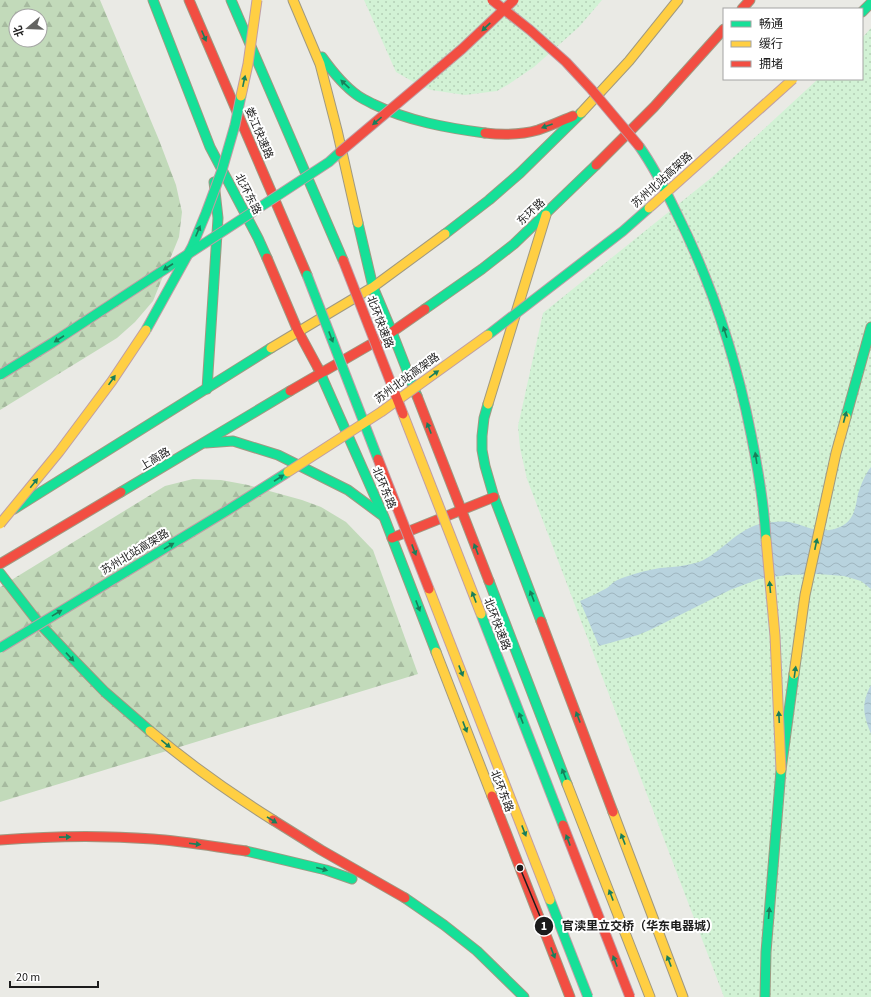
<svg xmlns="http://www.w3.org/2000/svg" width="871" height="997" font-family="'Source Sans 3','Noto Sans SC',sans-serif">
<defs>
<pattern id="forest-firs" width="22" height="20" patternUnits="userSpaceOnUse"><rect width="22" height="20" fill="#c2daba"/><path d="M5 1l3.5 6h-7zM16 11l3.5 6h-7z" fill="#a6ba9f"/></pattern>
<pattern id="park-dots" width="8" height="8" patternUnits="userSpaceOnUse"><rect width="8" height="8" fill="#d2f2d5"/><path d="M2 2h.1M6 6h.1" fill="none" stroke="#b4cfb6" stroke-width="1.8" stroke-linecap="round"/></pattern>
<pattern id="water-waves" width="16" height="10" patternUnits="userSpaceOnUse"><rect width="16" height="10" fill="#b8d3de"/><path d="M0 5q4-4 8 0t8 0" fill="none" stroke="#9eb5be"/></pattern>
</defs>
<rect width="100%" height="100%" fill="#eaeae5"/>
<g fill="url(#forest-firs)" fill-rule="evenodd">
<path d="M 0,0 L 100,0 L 159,140 L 176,185 L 182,212 L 179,237 L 153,301 L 135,322 L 117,338 L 0,410 ZM 16,16 L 40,16 L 40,40 L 16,40 Z"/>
<path d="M 193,479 L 221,480 L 248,485 L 302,500 L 321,507 L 346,522 L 373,550 L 418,674 L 0,802 L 0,587 L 165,486 Z"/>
</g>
<g fill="url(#park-dots)">
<path d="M 364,0 L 602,0 L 579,27 L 534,67 L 509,84 L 497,91 L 465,95 L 431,90 L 417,84 L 396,72 Z"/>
<path d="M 871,28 L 871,997 L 724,997 L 527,479 L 520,448 L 518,426 L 543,313 L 711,178 L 818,79 L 862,79 L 862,38 Z"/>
</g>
<g fill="url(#water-waves)">
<path d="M 871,467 L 871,589 L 861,581 L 844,576 L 818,574 L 787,575 L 759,579 L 730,590 L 650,630 L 638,635 L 599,646 L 580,601 C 589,597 598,593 607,588 C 610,586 611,584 614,582 C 617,580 621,578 625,577 C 636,573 648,570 660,568 C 673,567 686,566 699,562 C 721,553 736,530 760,524 C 771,522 783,520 793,523 C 800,524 807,528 813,529 C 824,532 837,530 845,524 C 855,517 856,504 858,494 C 861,485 865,474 871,467 Z"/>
<path d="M 871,685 L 871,734 C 863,714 861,704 871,685 Z"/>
</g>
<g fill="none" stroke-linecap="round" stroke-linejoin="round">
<g stroke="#a09982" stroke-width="11">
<g id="fast">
<path d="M 153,0 L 210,147 L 258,238 L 267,258"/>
<path d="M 231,0 L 343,260"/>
<path d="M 862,12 L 871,3"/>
<path d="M 322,57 C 332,71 343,85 357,95 C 362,99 368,101 373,104 C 408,121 447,128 485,133"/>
<path d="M 358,223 L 373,287 L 392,332 L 417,396"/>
<path d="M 445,234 L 489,200 L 520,173 L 581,113"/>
<path d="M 425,309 L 482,269 L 514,244 L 596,165"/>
<path d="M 318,368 L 384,517 L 436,652"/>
<path d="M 207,389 L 218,218 L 214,182"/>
<path d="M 488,404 L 484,418 L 482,436 L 482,450 L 485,466 L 494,497 L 541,621"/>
<path d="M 846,417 L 871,327"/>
<path d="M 206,443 L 233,441 L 278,455 L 348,490 L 383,516"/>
<path d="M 121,492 L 290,391"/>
<path d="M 14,509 L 271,348"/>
<path d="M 0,573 L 38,622 L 72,658 L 105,692 L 150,731"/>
<path d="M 489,581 L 567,784"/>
<path d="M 246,851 L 326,870 L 352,879"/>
<path d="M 405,898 L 444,925 L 477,951 L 524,997"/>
<path d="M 765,997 L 766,952 L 781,770 L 794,674"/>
</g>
</g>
<g stroke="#a09982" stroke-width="11">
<g id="slow">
<path d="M 293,0 L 320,64 L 337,130 L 358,223"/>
<path d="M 581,113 L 629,61 L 678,0"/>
<path d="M 271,348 L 373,287 L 445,234"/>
<path d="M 488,404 L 546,215"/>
<path d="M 436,652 L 492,796"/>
<path d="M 794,674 L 805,595 L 836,453 L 846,417"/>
<path d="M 150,731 C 189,764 230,793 273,820"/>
<path d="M 567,784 L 650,997"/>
<path d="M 613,812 L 683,997"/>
</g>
</g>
<g stroke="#a09982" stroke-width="11">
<g id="jam">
<path d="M 189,0 L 307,275"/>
<path d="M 742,9 L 750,0"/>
<path d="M 485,133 C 503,135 521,135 538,130 C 550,126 561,121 573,116"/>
<path d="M 596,165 L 654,107 L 724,29"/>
<path d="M 267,258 L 298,331 L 318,368"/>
<path d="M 290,391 L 392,332 L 425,309"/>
<path d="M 417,396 L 489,581"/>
<path d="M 392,538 L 494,497"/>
<path d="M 0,564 L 121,492"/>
<path d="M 541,621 L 613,812"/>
<path d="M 492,796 L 570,997"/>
<path d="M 273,820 L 321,850 L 405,898"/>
<path d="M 0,840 C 50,836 102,835 153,839 C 183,841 216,847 246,851"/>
</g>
</g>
<use href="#fast" stroke="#16e098" stroke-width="9"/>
<use href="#slow" stroke="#ffcf43" stroke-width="9"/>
<use href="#jam" stroke="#f24e42" stroke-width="9"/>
<g stroke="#bf9ea4" stroke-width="11" stroke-linecap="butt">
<g id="fast-bridge">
<path d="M 639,146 C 654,167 666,191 677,214 C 712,284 736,358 751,434 C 758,469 764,504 766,539"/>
<path d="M 307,275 L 378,459"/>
<path d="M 146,330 L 192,247 L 206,213 L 222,170 L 235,125 L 241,96"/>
<path d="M 488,335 L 623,231 L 649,208"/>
<path d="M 0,375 L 52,343 L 329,162 L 340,152"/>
<path d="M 481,614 L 563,825"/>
<path d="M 0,648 L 228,510 L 288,472"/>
<path d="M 550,900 L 588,997"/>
</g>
</g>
<g stroke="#bf9ea4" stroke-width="11" stroke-linecap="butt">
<g id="slow-bridge">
<path d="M 241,96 L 248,64 L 257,0"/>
<path d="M 649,208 L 793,79"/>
<path d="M 403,414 L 481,614"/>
<path d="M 288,472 L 381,412 L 488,335"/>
<path d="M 0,524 L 59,452 L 112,381 L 146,330"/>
<path d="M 766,539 L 775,636 L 781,770"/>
<path d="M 429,589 L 550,900"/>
</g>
</g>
<g stroke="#bf9ea4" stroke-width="11" stroke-linecap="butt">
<g id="jam-bridge">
<path d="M 492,0 L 530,30 L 566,62 L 591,89 L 639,146"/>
<path d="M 340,152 L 462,49 L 514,0"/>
<path d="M 343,260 L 403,414"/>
<path d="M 378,459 L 429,589"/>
<path d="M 563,825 L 630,997"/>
</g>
</g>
<use href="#fast-bridge" stroke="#16e098" stroke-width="9"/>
<use href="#slow-bridge" stroke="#ffcf43" stroke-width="9"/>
<use href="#jam-bridge" stroke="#f24e42" stroke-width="9"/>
</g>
<defs><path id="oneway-solid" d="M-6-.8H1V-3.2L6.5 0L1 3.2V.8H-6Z"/></defs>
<g fill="#197e5a">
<use href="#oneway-solid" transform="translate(486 27) rotate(136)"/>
<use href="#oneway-solid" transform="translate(204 36) rotate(67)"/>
<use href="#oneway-solid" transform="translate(244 81) rotate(-78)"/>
<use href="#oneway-solid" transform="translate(345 84) rotate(-137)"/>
<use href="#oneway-solid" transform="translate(377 121) rotate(140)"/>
<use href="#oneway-solid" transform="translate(547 126) rotate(160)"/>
<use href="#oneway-solid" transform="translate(198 231) rotate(-67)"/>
<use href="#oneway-solid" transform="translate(168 267) rotate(147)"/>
<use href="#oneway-solid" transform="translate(725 332) rotate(-108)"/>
<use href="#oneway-solid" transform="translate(331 337) rotate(69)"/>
<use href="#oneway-solid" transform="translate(59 339) rotate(147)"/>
<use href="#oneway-solid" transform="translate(434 374) rotate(-36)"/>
<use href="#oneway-solid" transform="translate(112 380) rotate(-55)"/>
<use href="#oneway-solid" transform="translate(845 417) rotate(-75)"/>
<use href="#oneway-solid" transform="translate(429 428) rotate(-111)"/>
<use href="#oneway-solid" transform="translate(756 458) rotate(-99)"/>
<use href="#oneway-solid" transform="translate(279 478) rotate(-33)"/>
<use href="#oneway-solid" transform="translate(34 483) rotate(-51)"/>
<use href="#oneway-solid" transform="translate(816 544) rotate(-78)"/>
<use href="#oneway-solid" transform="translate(169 546) rotate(-31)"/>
<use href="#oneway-solid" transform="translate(476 549) rotate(-111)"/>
<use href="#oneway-solid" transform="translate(414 550) rotate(69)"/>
<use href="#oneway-solid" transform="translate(770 587) rotate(-95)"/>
<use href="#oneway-solid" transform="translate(532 596) rotate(-111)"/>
<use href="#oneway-solid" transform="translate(474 597) rotate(-111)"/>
<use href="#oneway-solid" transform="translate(418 606) rotate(69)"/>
<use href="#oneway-solid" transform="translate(57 613) rotate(-31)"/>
<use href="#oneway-solid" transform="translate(70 657) rotate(47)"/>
<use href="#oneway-solid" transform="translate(461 671) rotate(69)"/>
<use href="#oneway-solid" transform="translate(795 672) rotate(-82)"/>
<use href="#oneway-solid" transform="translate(578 717) rotate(-111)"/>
<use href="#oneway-solid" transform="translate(779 717) rotate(-93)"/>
<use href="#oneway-solid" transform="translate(521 718) rotate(-111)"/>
<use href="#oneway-solid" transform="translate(465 727) rotate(69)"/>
<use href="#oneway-solid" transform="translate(166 744) rotate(39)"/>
<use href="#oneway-solid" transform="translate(564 774) rotate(-111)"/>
<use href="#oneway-solid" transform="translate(272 820) rotate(32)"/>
<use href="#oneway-solid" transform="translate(524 831) rotate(69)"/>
<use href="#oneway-solid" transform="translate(65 837) rotate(-1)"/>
<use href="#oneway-solid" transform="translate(623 839) rotate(-111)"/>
<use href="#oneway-solid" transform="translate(568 840) rotate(-111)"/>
<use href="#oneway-solid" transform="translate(195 844) rotate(7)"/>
<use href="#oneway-solid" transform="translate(322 869) rotate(15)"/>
<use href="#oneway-solid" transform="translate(611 895) rotate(-111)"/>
<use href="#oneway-solid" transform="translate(769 913) rotate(-85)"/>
<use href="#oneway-solid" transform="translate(553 953) rotate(69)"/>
<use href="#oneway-solid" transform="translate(615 961) rotate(-111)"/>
<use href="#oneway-solid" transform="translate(669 961) rotate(-111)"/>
</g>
<g text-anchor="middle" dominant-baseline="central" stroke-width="4" stroke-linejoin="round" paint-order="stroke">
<g font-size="11" fill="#1c1c1c" stroke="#fff">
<text transform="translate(259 133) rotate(67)">娄江快速路</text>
<text transform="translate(662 180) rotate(-42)">苏州北站高架路</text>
<text transform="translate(248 194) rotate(63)">北环东路</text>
<text transform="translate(531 212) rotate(-43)">东环路</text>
<text transform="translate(380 322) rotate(69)">北环快速路</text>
<text transform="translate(407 378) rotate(-36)">苏州北站高架路</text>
<text transform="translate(155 459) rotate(-31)">上高路</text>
<text transform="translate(384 488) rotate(67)">北环东路</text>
<text transform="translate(135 552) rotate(-31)">苏州北站高架路</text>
<text transform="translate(497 624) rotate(69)">北环快速路</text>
<text transform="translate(502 791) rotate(69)">北环东路</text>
</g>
</g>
<path fill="none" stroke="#1c1c1c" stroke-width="1.5" d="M520 868L544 926"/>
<g fill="#1c1c1c" stroke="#fff" stroke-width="1.5">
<circle cx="520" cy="868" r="4"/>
<circle cx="544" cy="926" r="10"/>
</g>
<g font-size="12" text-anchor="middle" font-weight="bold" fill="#fff">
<text x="544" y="930">1</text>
</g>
<g font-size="12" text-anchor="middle" font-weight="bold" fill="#1c1c1c" stroke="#fff" stroke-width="4" stroke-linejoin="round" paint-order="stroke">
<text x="640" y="930">官渎里立交桥（华东电器城）</text>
</g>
<rect x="723" y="8" width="140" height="72" fill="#ffffff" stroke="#a4a4a4"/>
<rect x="731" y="21" width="20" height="6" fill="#16e098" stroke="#a4a4a4"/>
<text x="759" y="28" font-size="12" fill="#1c1c1c">畅通</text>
<rect x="731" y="41" width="20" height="6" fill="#ffcf43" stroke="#a4a4a4"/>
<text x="759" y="48" font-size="12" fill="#1c1c1c">缓行</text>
<rect x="731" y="61" width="20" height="6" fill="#f24e42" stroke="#a4a4a4"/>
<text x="759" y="68" font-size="12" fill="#1c1c1c">拥堵</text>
<g transform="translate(28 28) rotate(251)"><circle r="19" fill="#ffffff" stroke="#a4a4a4"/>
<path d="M0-3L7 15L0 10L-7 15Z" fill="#646462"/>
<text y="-6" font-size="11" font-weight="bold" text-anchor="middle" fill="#1c1c1c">北</text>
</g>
<path d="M10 981v6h88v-6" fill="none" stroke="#1c1c1c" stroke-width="2"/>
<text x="16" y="981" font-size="12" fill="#1c1c1c" stroke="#ffffff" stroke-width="3" paint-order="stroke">20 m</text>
</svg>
